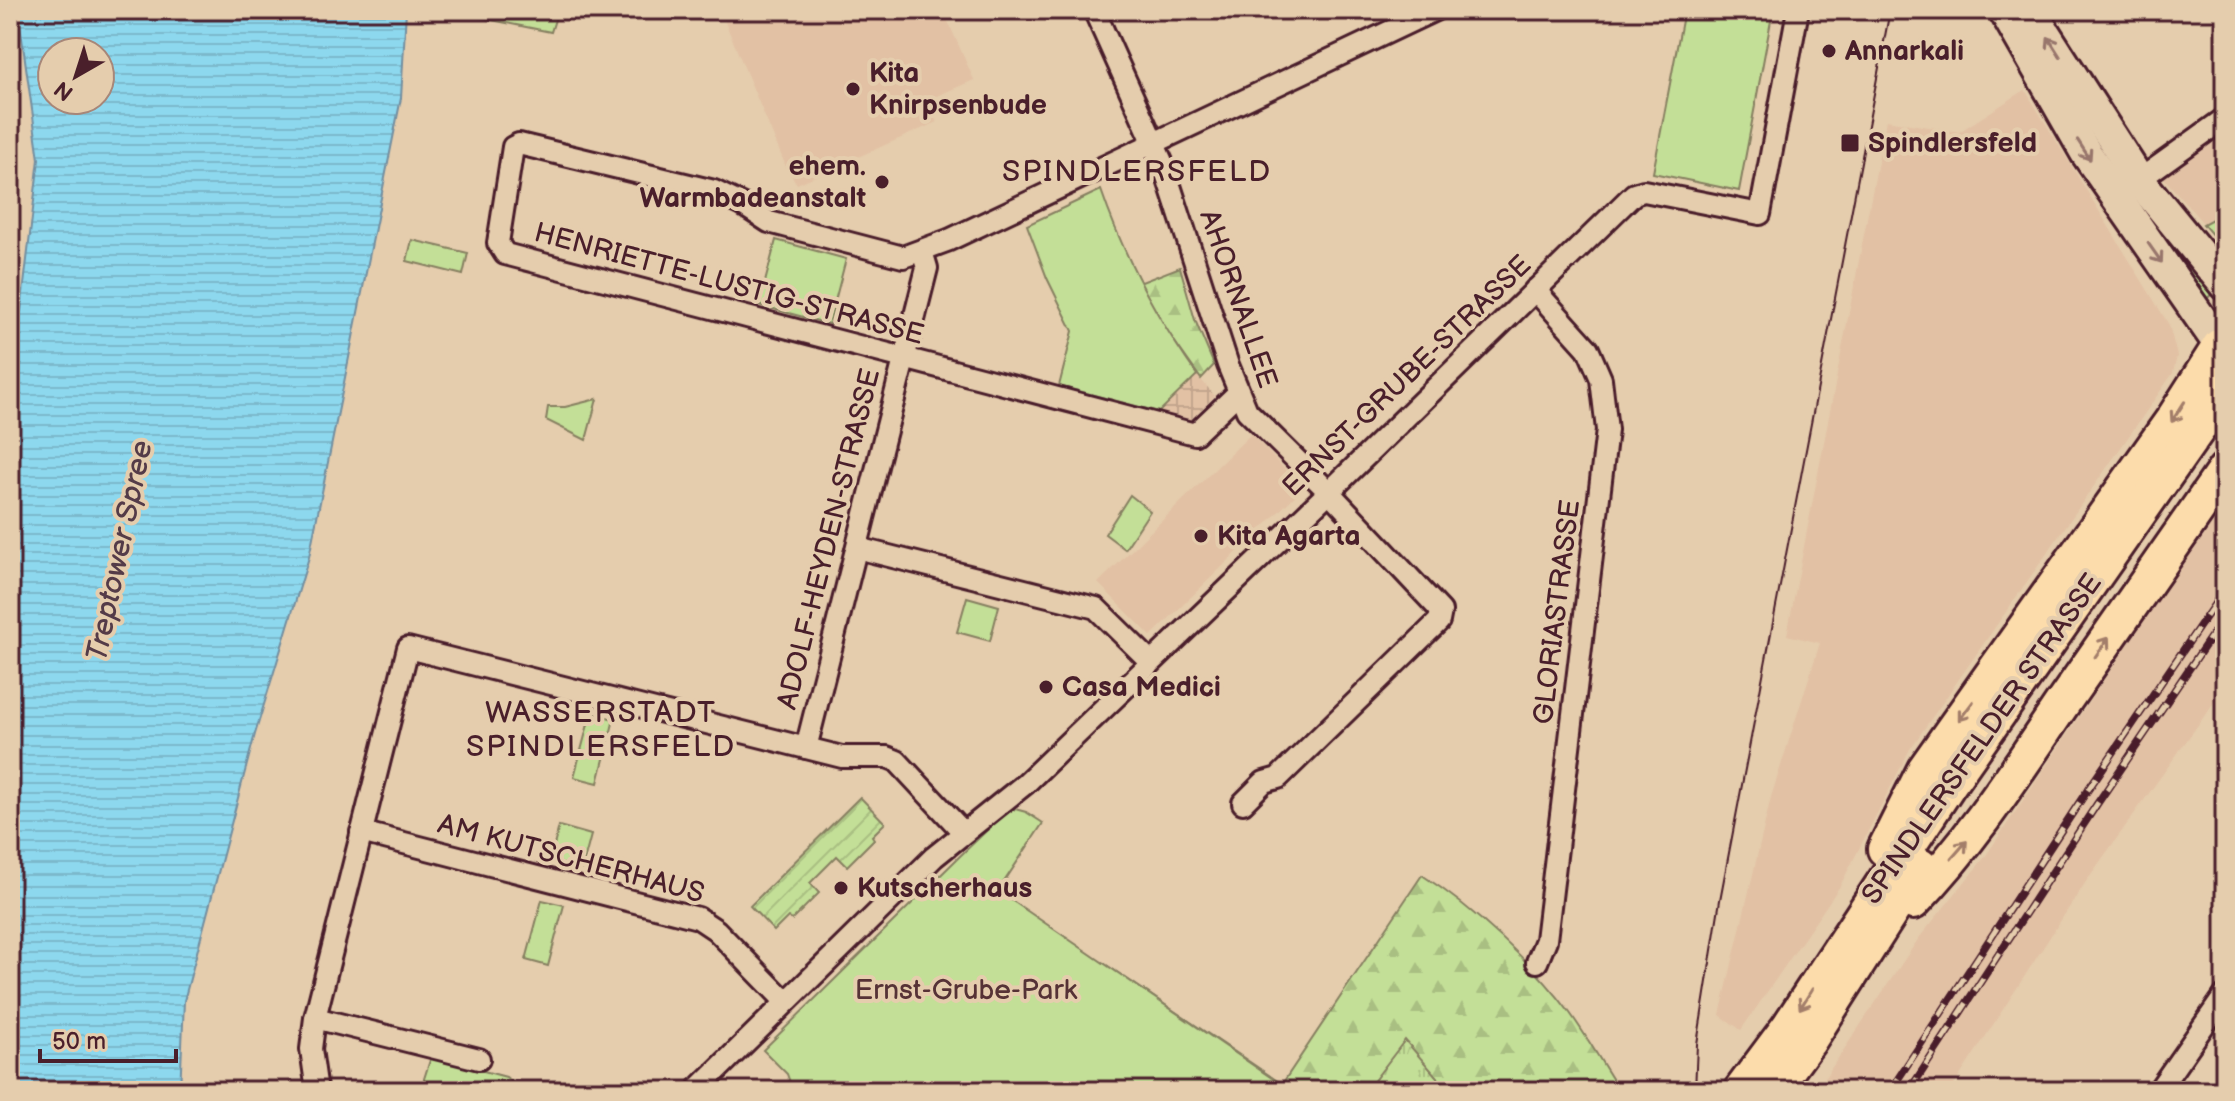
<svg xmlns="http://www.w3.org/2000/svg" width="2235" height="1101" font-family="'Balsamiq Sans',sans-serif">
<defs>
<pattern id="industrial-grid" width="8" height="8" patternUnits="userSpaceOnUse" patternTransform="scale(2)"><rect width="8" height="8" fill="#e2c1a4"/><path d="M0 4h8M4 0v8" fill="none" stroke="#c3a58d"/></pattern>
<pattern id="grass-tufts" width="24" height="20" patternUnits="userSpaceOnUse" patternTransform="scale(2)"><rect width="24" height="20" fill="#c3df97"/><path d="M3 7l-1-3M5 7V3M7 7l1-3M15 17l-1-3M17 17v-4M19 17l1-3" fill="none" stroke="#a9bf82"/></pattern>
<pattern id="forest-firs" width="22" height="20" patternUnits="userSpaceOnUse" patternTransform="scale(2)"><rect width="22" height="20" fill="#c3df97"/><path d="M5 1l3.5 6h-7zM16 11l3.5 6h-7z" fill="#a9bf82"/></pattern>
<pattern id="garden-furrows" width="10" height="10" patternUnits="userSpaceOnUse" patternTransform="scale(2)"><rect width="10" height="10" fill="#c3df97"/><path d="M-1 1l2-2M0 10L10 0M9 11l2-2" fill="none" stroke="#a9bf82"/></pattern>
<pattern id="water-rules" width="6" height="5" patternUnits="userSpaceOnUse" patternTransform="scale(2)"><rect width="6" height="5" fill="#8dd8ee"/><path d="M0 2.5h6" fill="none" stroke="#7bb9cc"/></pattern>
</defs>
<rect width="100%" height="100%" fill="#e5cdad"/>
<filter id="ink" filterUnits="userSpaceOnUse"><feTurbulence type="fractalNoise" baseFrequency=".0125" numOctaves="2"/><feDisplacementMap in="SourceGraphic" scale="16" xChannelSelector="R" yChannelSelector="G"/><feConvolveMatrix kernelMatrix="1 2 1 2 8 2 1 2 1" color-interpolation-filters="sRGB"/></filter>
<g filter="url(#ink)">
<g fill="#e2c1a4">
<path d="M 720,10 L 943,10 L 974,80 L 932,98 L 928,105 L 937,122 L 797,184 L 787,169 Z"/>
<path d="M 2025,90 L 2169,325 L 2177,356 L 2173,373 L 1910,749 L 1840,886 L 1741,1030 L 1720,1015 L 1771,797 L 1820,643 L 1787,635 L 1886,120 L 1959,132 Z"/>
<path d="M 2225,133 L 2225,211 L 2203,223 L 2161,175 Z"/>
<path d="M 1251,434 L 1303,488 L 1151,636 L 1098,583 Z"/>
<path d="M 2225,506 L 2225,687 L 2089,877 L 1950,1091 L 1816,1091 L 1919,938 L 1985,857 L 2150,611 Z"/>
</g>
<path fill="url(#industrial-grid)" d="M 1197,375 L 1215,396 L 1190,420 L 1159,412 Z"/>
<g fill="url(#grass-tufts)" stroke="#867f61" stroke-width="2">
<path d="M 2225,212 L 2225,250 L 2203,224 Z"/>
<path d="M 2163,231 L 2215,290 L 2207,299 Z"/>
<path d="M 1405,1039 L 1449,1091 L 1366,1091 Z"/>
</g>
<g fill="url(#forest-firs)" stroke="#867f61" stroke-width="2">
<path d="M 1180,267 L 1195,320 L 1214,365 L 1201,379 L 1162,324 L 1139,283 Z"/>
<path d="M 1422,875 C 1472,907 1534,964 1570,1013 C 1588,1038 1603,1065 1620,1091 L 1449,1091 L 1405,1040 L 1366,1091 L 1184,1091 L 1102,962 L 1282,1084 Z"/>
</g>
<g fill="#c3df97" stroke="#867f61" stroke-width="2">
<path d="M 441,10 L 558,10 L 551,32 Z"/>
<path d="M 1684,10 L 1773,10 L 1739,191 L 1653,173 Z"/>
<path d="M 1101,190 C 1124,257 1156,317 1197,375 L 1159,412 L 1059,386 L 1073,331 L 1047,278 L 1027,225 Z"/>
<path d="M 412,240 L 468,253 L 463,275 L 407,261 Z"/>
<path d="M 776,240 L 846,259 L 829,324 L 759,305 Z"/>
<path d="M 597,399 L 586,440 L 546,420 L 548,407 L 565,407 Z"/>
<path d="M 1130,495 L 1150,511 L 1125,549 L 1105,534 Z"/>
<path d="M 967,597 L 999,606 L 990,641 L 957,632 Z"/>
<path d="M 591,713 L 614,719 L 598,783 L 574,777 Z"/>
<path d="M 1015,809 L 1026,812 L 1043,823 L 998,891 L 1291,1091 L 793,1091 L 787,1074 L 763,1050 L 960,856 L 1004,814 Z"/>
<path d="M 559,826 L 591,835 L 582,869 L 550,861 Z"/>
<path d="M 542,900 L 564,905 L 548,966 L 526,960 Z"/>
<path d="M 431,1057 L 506,1077 L 523,1091 L 424,1091 L 422,1085 Z"/>
</g>
<path fill="url(#garden-furrows)" stroke="#867f61" stroke-width="2" d="M 860,797 L 885,823 L 872,836 L 874,839 L 847,866 L 837,856 L 810,883 L 819,893 L 792,920 L 788,917 L 774,931 L 750,906 Z"/>
<path fill="url(#water-rules)" stroke="#728ea0" stroke-width="2" fill-rule="evenodd" d="M 18,10 L 406,10 L 401,98 L 309,557 L 255,734 L 184,1001 L 180,1091 L 10,1091 L 10,343 L 21,310 L 39,159 ZM 52,52 L 100,52 L 100,100 L 52,100 Z"/>
<g fill="none" stroke-linecap="round" stroke-linejoin="round">
<g stroke="#4a1f2b" stroke-width="26">
<g id="minor">
<path d="M 1094,10 L 1163,164 L 1228,365 L 1247,411 L 1329,492 L 1441,611 L 1439,621 L 1278,778 L 1264,782 L 1243,803"/>
<path d="M 2139,180 L 2225,118"/>
<path d="M 1535,290 L 1588,349 L 1601,379 L 1607,430 L 1546,940 L 1537,962"/>
<path d="M 1238,393 L 1195,434 L 505,254 L 498,243 L 513,147 L 519,144 L 714,191 L 743,205 L 769,222 L 903,257 L 949,240 L 1435,10"/>
<path d="M 857,548 L 1096,608 L 1151,662"/>
<path d="M 806,748 L 927,268 L 922,251"/>
<path d="M 361,832 L 698,918 L 716,930 L 785,1001"/>
<path d="M 315,1018 L 479,1059"/>
<path d="M 317,1091 L 311,1049 L 315,1018 L 408,648 L 842,757 L 887,757 L 897,761 L 963,832"/>
<path d="M 696,1091 L 934,857 L 1025,784 L 1329,492 L 1634,194 L 1644,191 L 1760,214 L 1798,10"/>
<path d="M 2158,1091 L 2225,995"/>
</g>
</g>
<g stroke="#4a1f2b" stroke-width="36">
<g id="secondary">
<path d="M 2004,10 L 2086,153 L 2225,353"/>
<path d="M 2030,10 L 2139,180 L 2225,285"/>
</g>
</g>
<g stroke="#4a1f2b" stroke-width="40">
<g id="trunk">
<path d="M 1885,849 L 1925,769 L 2174,418 L 2220,346"/>
<path d="M 1913,902 C 1971,842 2014,775 2060,707 C 2115,628 2170,549 2225,470"/>
<path d="M 1741,1091 L 1788,1028 L 1949,784 L 2225,390"/>
<path d="M 1772,1091 L 1808,1042 L 1920,866"/>
</g>
</g>
<use href="#minor" stroke="#e5cdad" stroke-width="20"/>
<use href="#secondary" stroke="#e5cdad" stroke-width="30"/>
<use href="#trunk" stroke="#fcdcab" stroke-width="34"/>
<path stroke="#4a1f2b" stroke-width="2" d="M 1695,1091 L 1697,1044 L 1720,900 L 1890,10"/>
<g stroke="#4a1f2b" stroke-width="8">
<g id="rail">
<path d="M 1890,1091 L 2083,797 L 2225,589"/>
<path d="M 1909,1091 L 2097,804 L 2225,616"/>
</g>
</g>
<use href="#rail" stroke="#e5cdad" stroke-width="5" stroke-dasharray="15" stroke-linecap="butt"/>
</g>
<defs><path id="oneway-shaft" d="M-6 0H5M1.5-3L5.5 0L1.5 3" fill="none" stroke-width="1.6" stroke-linecap="round" stroke-linejoin="round" transform="scale(2)"/></defs>
<g stroke="#98766c">
<use href="#oneway-shaft" transform="translate(2054 47) rotate(-122)"/>
<use href="#oneway-shaft" transform="translate(2084 150) rotate(57)"/>
<use href="#oneway-shaft" transform="translate(2155 253) rotate(55)"/>
</g>
<g stroke="#a37e6b">
<use href="#oneway-shaft" transform="translate(2178 412) rotate(123)"/>
<use href="#oneway-shaft" transform="translate(2102 647) rotate(-55)"/>
<use href="#oneway-shaft" transform="translate(1966 711) rotate(127)"/>
<use href="#oneway-shaft" transform="translate(1959 850) rotate(-49)"/>
<use href="#oneway-shaft" transform="translate(1806 999) rotate(122)"/>
</g>
</g>
<g fill="#4a1f2b" stroke="#e5cdad" stroke-width="3">
<circle cx="1829" cy="51" r="8"/>
<circle cx="853" cy="89" r="8"/>
<rect x="1840" y="133" width="20" height="20" rx="4"/>
<circle cx="882" cy="182" r="8"/>
<circle cx="1201" cy="536" r="8"/>
<circle cx="1046" cy="687" r="8"/>
<circle cx="841" cy="888" r="8"/>
</g>
<g text-anchor="middle" dominant-baseline="central" stroke-width="8" stroke-linejoin="round" paint-order="stroke">
<g font-size="28" font-weight="bold" fill="#4a1f2b" stroke="#e5cdad" text-anchor="start">
<text x="1845" y="51">Annarkali</text>
<text x="869" y="73">Kita<tspan x="869" dy="32">Knirpsenbude</tspan></text>
<text x="1868" y="143">Spindlersfeld</text>
<text x="866" y="166" text-anchor="end">ehem.<tspan x="866" dy="32">Warmbadeanstalt</tspan></text>
<text x="1217" y="536">Kita Agarta</text>
<text x="1062" y="687">Casa Medici</text>
<text x="857" y="888">Kutscherhaus</text>
</g>
<g font-size="28" fill="#4a1f2b" stroke="#e5cdad">
<text transform="translate(729 284) rotate(15)">HENRIETTE-LUSTIG-STRASSE</text>
<text transform="translate(1238 299) rotate(71)">AHORNALLEE</text>
<text transform="translate(1407 376) rotate(-44)">ERNST-GRUBE-STRASSE</text>
<text transform="translate(829 539) rotate(-76)">ADOLF-HEYDEN-STRASSE</text>
<text transform="translate(1557 612) rotate(-83)">GLORIASTRASSE</text>
<text transform="translate(1982 739) rotate(-55)">SPINDLERSFELDER STRASSE</text>
<text transform="translate(571 859) rotate(15)">AM KUTSCHERHAUS</text>
</g>
<g font-size="28" fill="#563236" stroke="#e5cdad">
<text x="966" y="990">Ernst-Grube-Park</text>
</g>
<g font-size="30" letter-spacing="2" fill="#4a1f2b" stroke="#e5cdad">
<text x="1137" y="172">SPINDLERSFELD</text>
<text x="601" y="713">WASSERSTADT<tspan x="601" dy="34">SPINDLERSFELD</tspan></text>
</g>
<g font-size="30" font-style="italic" fill="#543b48" stroke="#e5cdad">
<text transform="translate(120 551) rotate(-78)">Treptower Spree</text>
</g>
</g>
<rect width="2235" height="1101" fill="none" stroke="#e5cdad" stroke-width="40"/>
<rect x="20" y="20" width="2195" height="1061" fill="none" stroke="#4a1f2b" stroke-width="3" filter="url(#ink)"/>
<g transform="translate(76 76) rotate(219)"><circle r="38" fill="#e5cdad" stroke="#a78779" stroke-width="2"/>
<path d="M0-6L14 30L0 20L-14 30Z" fill="#4a1f2b"/>
<text y="-12" font-size="22" font-weight="bold" text-anchor="middle" fill="#4a1f2b">N</text>
</g>
<path d="M40 1049v12h136v-12" fill="none" stroke="#4a1f2b" stroke-width="4"/>
<text x="52" y="1049" font-size="24" fill="#4a1f2b" stroke="#e5cdad" stroke-width="6" paint-order="stroke">50 m</text>
</svg>
